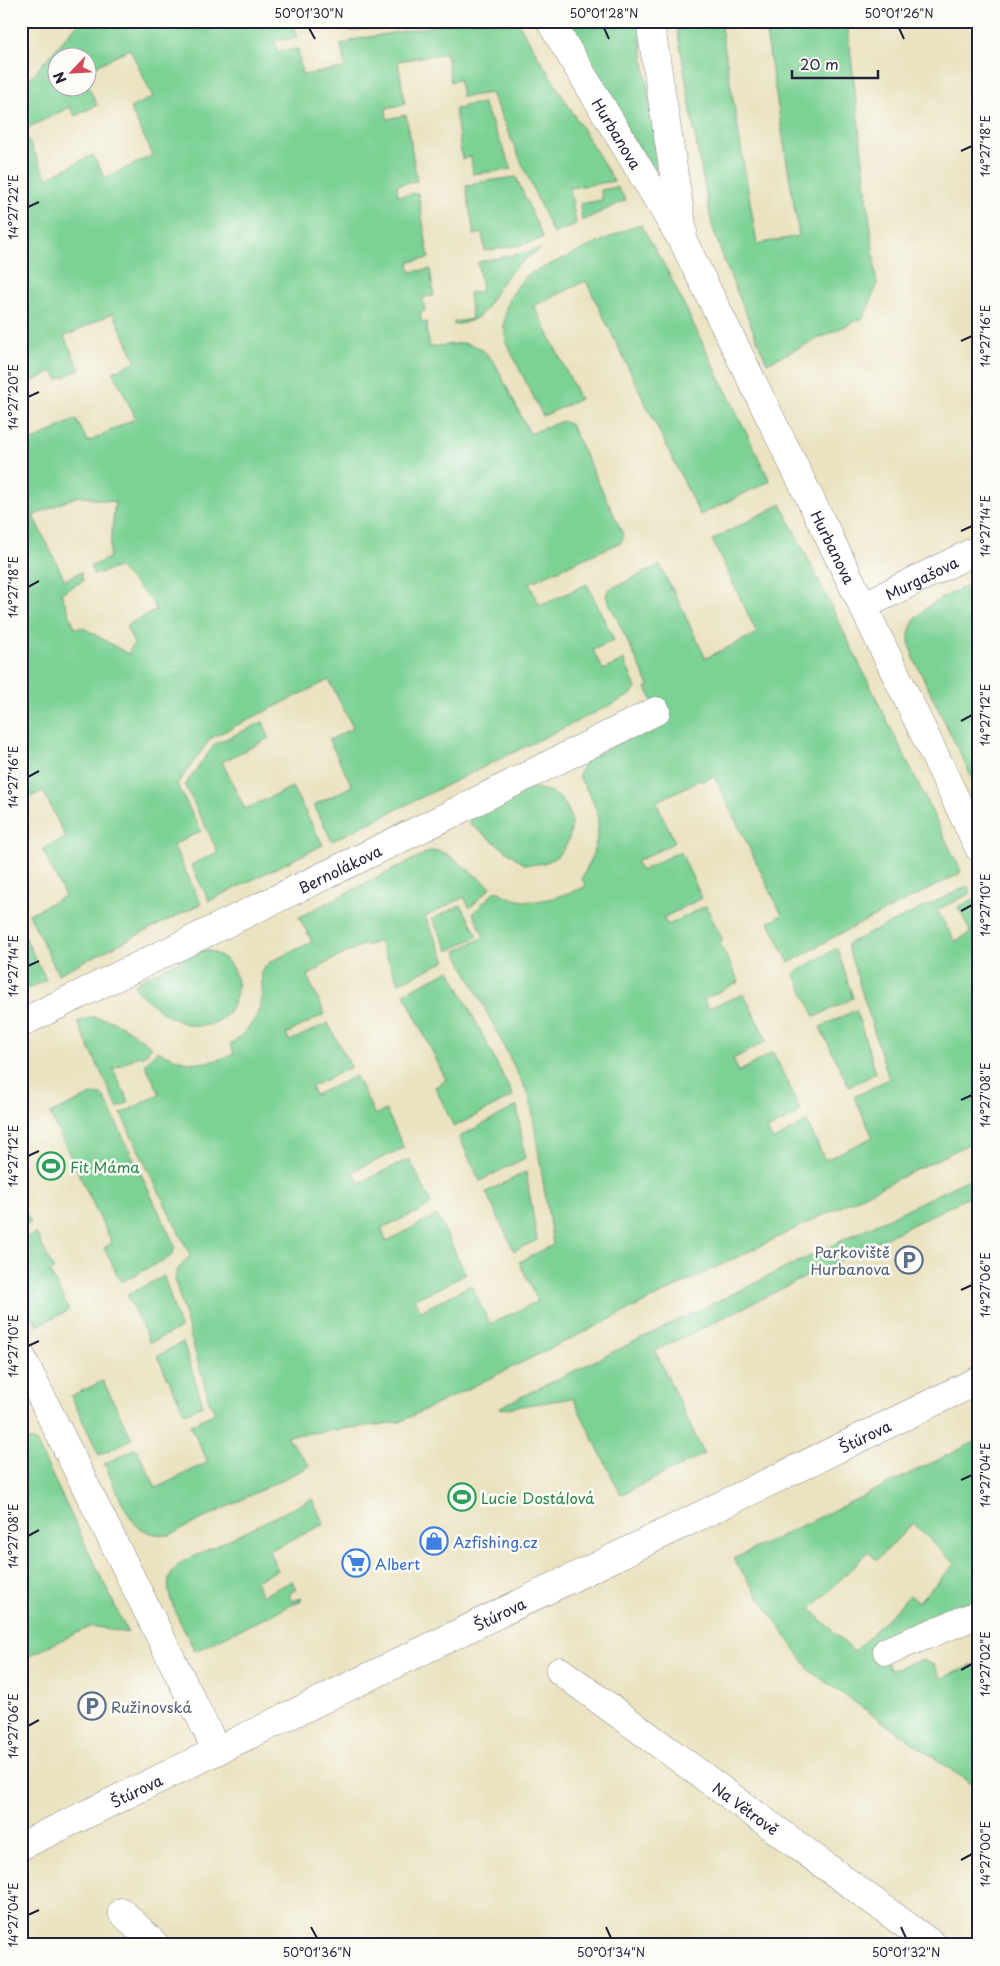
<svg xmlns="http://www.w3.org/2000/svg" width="1000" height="1966" font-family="'Playpen Sans',sans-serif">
<rect width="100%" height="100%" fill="#fdfcf7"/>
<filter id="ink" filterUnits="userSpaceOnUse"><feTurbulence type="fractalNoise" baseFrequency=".02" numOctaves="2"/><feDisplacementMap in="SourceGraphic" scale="10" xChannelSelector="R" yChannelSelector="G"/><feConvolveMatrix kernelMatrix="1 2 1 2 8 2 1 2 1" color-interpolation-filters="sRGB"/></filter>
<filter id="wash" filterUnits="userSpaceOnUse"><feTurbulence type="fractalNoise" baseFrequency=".0096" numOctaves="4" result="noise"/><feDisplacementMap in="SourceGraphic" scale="20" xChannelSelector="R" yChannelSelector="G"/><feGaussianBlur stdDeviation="1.12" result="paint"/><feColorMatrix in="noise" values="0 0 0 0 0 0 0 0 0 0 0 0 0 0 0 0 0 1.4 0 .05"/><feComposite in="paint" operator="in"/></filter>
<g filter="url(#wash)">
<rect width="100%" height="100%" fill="#eae2c0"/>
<g fill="#7cd194" stroke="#4f7a68" fill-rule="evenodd">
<path d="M 80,21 L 294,21 L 296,38 L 275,41 L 277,51 L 298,49 L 302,75 L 345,68 L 341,44 L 352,42 L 352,40 L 462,21 L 517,21 L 614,181 L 570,188 L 576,224 L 553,234 L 491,93 L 462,97 L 459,79 L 451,82 L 446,53 L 398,61 L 405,104 L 386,108 L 387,119 L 406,115 L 417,181 L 397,185 L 398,196 L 418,193 L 429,258 L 409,262 L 410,272 L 430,269 L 434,296 L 423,297 L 425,311 L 420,312 L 422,323 L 427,322 L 428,329 L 426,329 L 430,347 L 464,343 L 481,348 L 495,363 L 530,434 L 562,421 L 571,425 L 624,536 L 621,542 L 529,583 L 540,606 L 587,584 L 614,640 L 593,650 L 603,670 L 624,660 L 636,688 L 631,695 L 332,841 L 314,805 L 352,786 L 329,740 L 353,728 L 329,680 L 211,738 L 177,784 L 201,831 L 173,845 L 201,904 L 58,974 L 29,914 L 65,896 L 42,849 L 66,838 L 43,791 L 21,801 L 21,425 L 30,442 L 76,419 L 88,442 L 136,418 L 113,372 L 136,361 L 113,313 L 64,337 L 80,369 L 58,380 L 53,371 L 21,387 L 21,89 ZM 130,49 L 153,97 L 130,108 L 153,155 L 105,178 L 93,155 L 47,178 L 23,130 L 70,107 L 75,116 L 97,105 L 88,85 L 88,88 L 58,88 L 58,58 L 88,58 L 88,70 ZM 77,496 L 115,502 L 109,558 L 90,567 L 94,575 L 118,567 L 151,600 L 156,610 L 126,626 L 134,643 L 128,654 L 84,628 L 75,628 L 61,593 L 83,581 L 81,572 L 65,580 L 33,516 Z"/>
<path d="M 349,21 L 406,21 L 351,31 Z"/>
<path d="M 555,21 L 638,21 L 659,164 L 654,171 Z"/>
<path d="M 676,21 L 720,21 L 757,244 L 799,236 L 764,21 L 847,21 L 877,285 L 864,317 L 767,363 L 726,266 L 712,225 L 697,147 Z"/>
<path d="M 483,103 L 512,169 L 473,174 L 471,156 L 462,159 L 455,109 L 463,108 L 463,106 Z"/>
<path d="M 516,177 L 543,238 L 529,243 L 485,251 L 482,233 L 474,235 L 466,186 L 475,185 L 474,183 Z"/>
<path d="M 617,187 L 626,200 L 582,221 L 580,204 L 602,200 L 601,190 Z"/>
<path d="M 641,225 L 667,270 L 770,481 L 700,515 L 586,281 L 532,307 L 535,307 L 580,399 L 543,416 L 506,342 L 504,325 L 506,308 L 511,296 L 525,276 L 634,226 Z"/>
<path d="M 541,249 C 524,259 513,268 501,284 C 483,308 489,319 454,325 L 454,322 L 472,319 L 469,293 L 482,291 L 478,262 Z"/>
<path d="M 781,504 L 961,871 L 959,874 L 832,938 L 789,963 L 769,922 L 782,915 L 714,776 L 702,782 L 700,780 L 656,802 L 675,842 L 636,862 L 641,871 L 680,851 L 702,898 L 663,918 L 668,925 L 706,906 L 723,941 L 720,944 L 739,982 L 704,999 L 708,1008 L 744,994 L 767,1041 L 733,1059 L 739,1072 L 773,1052 L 801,1111 L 798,1112 L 798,1114 L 767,1130 L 773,1140 L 807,1122 L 825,1160 L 873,1137 L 854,1097 L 889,1079 L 847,944 L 968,886 L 971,893 L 937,910 L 955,941 L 971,933 L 958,907 L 974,899 L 979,909 L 979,1139 L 400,1422 L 286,1436 L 310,1466 L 170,1535 C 159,1535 149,1534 140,1528 C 127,1519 112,1479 104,1464 L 136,1448 L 156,1488 L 208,1462 L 190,1425 L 215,1413 L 209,1401 L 175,1281 L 177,1271 L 190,1255 L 121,1114 L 160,1094 L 145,1064 L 157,1051 C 188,1065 202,1067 234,1054 L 230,1045 C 258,1022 265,1008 261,971 L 270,962 L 312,942 L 299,917 L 430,851 L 439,851 L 447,854 L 491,887 L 470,908 L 464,897 L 425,917 L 446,961 L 399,983 L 379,941 L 367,946 L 365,944 L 320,966 L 321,968 L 307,976 L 325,1014 L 286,1034 L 290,1041 L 328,1023 L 351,1067 L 311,1087 L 315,1095 L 356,1076 L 375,1115 L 386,1110 L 404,1148 L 353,1171 L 359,1183 L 409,1159 L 432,1204 L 418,1212 L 381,1228 L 387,1241 L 437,1215 L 466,1274 L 452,1282 L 415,1299 L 421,1311 L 471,1285 L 490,1324 L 538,1301 L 519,1262 L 553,1245 L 530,1098 L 456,951 L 484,937 L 473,913 L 496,890 C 528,912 553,897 586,887 L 582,878 C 592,858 603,832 596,809 C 592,798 585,787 579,777 L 580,772 L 586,760 L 663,721 L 646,688 L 649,686 L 606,596 L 608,590 L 660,565 L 671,588 L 669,589 L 672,588 L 705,657 L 704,659 L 757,633 L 712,540 Z"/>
<path d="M 979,581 L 979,792 L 914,659 C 913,654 910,647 909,641 C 906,608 955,592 979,581 Z"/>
<path d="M 263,722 L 269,738 L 222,762 L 245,809 L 292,787 L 323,845 L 209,901 L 191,865 L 218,852 L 185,785 L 215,744 Z"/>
<path d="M 535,788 C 540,790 546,790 551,792 C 587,810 573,871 524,864 L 470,824 L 469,819 L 525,790 Z"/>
<path d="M 461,905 L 478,936 L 449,951 L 432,919 Z"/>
<path d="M 21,929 L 46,980 L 21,992 Z"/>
<path d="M 837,948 L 853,998 L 815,1017 L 794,973 Z"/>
<path d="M 202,950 C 206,951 212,951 217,954 C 257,973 234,1045 178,1021 C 163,1015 149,1001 137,991 L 135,986 L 139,980 Z"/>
<path d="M 450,970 L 513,1096 L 454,1127 L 435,1087 L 446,1080 L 404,993 Z"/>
<path d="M 856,1010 L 876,1073 L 849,1087 L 820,1027 Z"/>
<path d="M 90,1017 C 117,1018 131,1032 152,1047 L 142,1058 L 141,1055 L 113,1069 L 129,1102 L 118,1108 L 77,1022 Z"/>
<path d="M 93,1094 L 101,1095 L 105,1099 L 175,1246 L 173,1253 L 170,1257 L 121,1282 L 104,1248 L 112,1243 L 50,1114 Z"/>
<path d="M 517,1106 L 525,1158 L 480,1181 L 459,1137 Z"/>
<path d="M 526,1172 L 537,1240 L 514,1251 L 486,1192 Z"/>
<path d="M 979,1174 L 979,1192 L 655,1351 L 704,1454 L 621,1495 L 573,1398 L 501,1409 L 500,1407 Z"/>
<path d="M 21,1203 L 31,1223 L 21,1228 Z"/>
<path d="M 36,1233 L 54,1270 L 50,1272 L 69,1310 L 37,1326 L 21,1294 L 21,1240 Z"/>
<path d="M 164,1276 L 180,1328 L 150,1343 L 127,1295 Z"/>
<path d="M 183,1342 L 203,1405 L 185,1413 L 157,1356 Z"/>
<path d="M 103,1381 L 132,1439 L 99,1455 L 71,1396 Z"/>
<path d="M 24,1438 L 36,1442 L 128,1633 L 91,1626 L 21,1660 L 21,1439 Z"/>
<path d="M 979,1440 L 979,1603 L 879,1644 L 890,1670 L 922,1660 L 934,1665 L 941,1678 L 979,1663 L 979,1789 L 810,1671 L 733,1559 ZM 913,1523 L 955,1564 L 918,1602 L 910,1595 L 854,1652 L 811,1609 L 868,1552 L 877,1560 Z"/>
<path d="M 312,1499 L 324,1524 L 269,1551 L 278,1570 L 255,1581 L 262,1596 L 292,1581 L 296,1589 L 289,1594 L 293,1601 L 301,1598 L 302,1600 L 195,1651 C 187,1634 164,1598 169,1579 C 171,1573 176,1568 180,1563 Z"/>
</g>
</g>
<g filter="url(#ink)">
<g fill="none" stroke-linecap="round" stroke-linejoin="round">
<g stroke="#86827e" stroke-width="29">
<g id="minor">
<path id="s1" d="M 550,21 L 685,245 L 863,606 L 979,848"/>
<path d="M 650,21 L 683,232"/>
<path id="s2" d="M 863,606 L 979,549"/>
<path id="s3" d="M 21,1023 L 443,818 L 656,711"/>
<path d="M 21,1356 L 217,1751"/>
<path d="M 887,1651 L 979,1614"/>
<path id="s4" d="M 560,1671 L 933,1945"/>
<path id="s5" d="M 21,1846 L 979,1380"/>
<path d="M 122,1912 L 155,1945"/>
</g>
</g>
<use href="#minor" stroke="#fff" stroke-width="28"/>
</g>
</g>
<path fill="none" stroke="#22223b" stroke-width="2" d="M 309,28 L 315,39M 604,28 L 609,39M 899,28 L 904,39M 961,151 L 972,146M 28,207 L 39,202M 961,341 L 972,336M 28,397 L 39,392M 961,531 L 972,526M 28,587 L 39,581M 961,721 L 972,715M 28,777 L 39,771M 961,911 L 972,905M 28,966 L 39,961M 961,1100 L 972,1095M 28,1156 L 39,1151M 961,1290 L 972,1285M 28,1346 L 39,1341M 961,1480 L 972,1475M 28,1536 L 39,1530M 961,1670 L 972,1664M 28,1726 L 39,1720M 961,1860 L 972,1854M 28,1915 L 39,1910M 311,1927 L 317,1938M 606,1927 L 611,1938M 901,1927 L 906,1938"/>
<defs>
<g id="stadium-ring" transform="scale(1.4375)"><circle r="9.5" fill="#fdfcf7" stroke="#2e9e5b" stroke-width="1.5"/><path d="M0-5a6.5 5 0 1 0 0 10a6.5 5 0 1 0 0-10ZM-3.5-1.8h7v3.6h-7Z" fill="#2e9e5b"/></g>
<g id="parking-ring" transform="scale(1.4375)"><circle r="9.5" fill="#fdfcf7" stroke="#5c6f8a" stroke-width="1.5"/><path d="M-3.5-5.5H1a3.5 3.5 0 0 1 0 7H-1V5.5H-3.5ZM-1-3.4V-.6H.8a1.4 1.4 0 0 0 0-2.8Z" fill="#5c6f8a"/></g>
<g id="shop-ring" transform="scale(1.4375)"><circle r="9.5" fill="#fdfcf7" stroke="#3f7fe0" stroke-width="1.5"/><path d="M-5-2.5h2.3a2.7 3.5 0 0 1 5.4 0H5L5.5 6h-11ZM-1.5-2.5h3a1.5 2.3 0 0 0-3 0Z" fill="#3f7fe0"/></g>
<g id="supermarket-ring" transform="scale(1.4375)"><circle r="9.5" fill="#fdfcf7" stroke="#3f7fe0" stroke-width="1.5"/><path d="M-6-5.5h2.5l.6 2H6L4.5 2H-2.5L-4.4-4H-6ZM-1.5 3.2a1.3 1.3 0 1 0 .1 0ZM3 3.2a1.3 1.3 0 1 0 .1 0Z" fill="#3f7fe0"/></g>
</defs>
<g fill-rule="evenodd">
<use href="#stadium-ring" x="51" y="1166"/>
<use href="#parking-ring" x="909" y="1260"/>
<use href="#stadium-ring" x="462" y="1497"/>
<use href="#shop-ring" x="434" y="1541"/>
<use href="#supermarket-ring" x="356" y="1563"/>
<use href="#parking-ring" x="92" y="1706"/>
</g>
<g text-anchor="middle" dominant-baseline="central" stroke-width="5" stroke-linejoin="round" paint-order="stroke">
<g font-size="15" fill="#22223b" stroke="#fdfcf7">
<text stroke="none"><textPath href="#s1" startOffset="131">Hurbanova</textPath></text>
<text stroke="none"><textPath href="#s1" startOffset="598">Hurbanova</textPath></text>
<text stroke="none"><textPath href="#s2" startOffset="65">Murgašova</textPath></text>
<text stroke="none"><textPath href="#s3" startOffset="354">Bernolákova</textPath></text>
<text stroke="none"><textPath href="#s5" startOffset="938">Štúrova</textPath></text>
<text stroke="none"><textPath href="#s5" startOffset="532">Štúrova</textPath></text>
<text stroke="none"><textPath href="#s5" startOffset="128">Štúrova</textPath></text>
<text stroke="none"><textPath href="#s4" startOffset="231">Na Větrově</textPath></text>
</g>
<g font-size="15" fill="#27864d" stroke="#fdfcf7" text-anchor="start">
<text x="70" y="1166">Fit Máma</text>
<text x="481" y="1497">Lucie Dostálová</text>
</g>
<g font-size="15" fill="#4e5e75" stroke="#fdfcf7" text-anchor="end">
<text x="890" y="1251">Parkoviště<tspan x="890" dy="17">Hurbanova</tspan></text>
<text x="111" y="1706" text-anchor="start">Ružinovská</text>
</g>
<g font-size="15" fill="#366cbe" stroke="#fdfcf7" text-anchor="start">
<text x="453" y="1541">Azfishing.cz</text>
<text x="375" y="1563">Albert</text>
</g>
</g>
<rect width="1000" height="1966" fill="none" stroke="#fdfcf7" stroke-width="55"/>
<g transform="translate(72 72) rotate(245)"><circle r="24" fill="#fdfcf7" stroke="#a5a5ac"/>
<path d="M0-4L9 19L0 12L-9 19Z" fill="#d1495b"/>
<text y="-8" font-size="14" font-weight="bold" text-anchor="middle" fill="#22223b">N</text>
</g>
<path d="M792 70v8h86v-8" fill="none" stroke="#22223b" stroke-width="2.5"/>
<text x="800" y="70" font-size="15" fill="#22223b" stroke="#fdfcf7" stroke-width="4" paint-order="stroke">20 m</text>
<rect x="28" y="28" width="944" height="1910" fill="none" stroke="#22223b" stroke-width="2"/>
<g font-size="12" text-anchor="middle" fill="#22223b">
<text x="309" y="18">50°01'30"N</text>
<text x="604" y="18">50°01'28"N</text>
<text x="899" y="18">50°01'26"N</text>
<text transform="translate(986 146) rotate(-90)" y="4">14°27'18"E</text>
<text transform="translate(14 207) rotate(-90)" y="4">14°27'22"E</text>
<text transform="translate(986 336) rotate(-90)" y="4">14°27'16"E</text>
<text transform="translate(14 397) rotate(-90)" y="4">14°27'20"E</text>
<text transform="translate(986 526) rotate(-90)" y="4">14°27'14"E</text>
<text transform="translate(14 587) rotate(-90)" y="4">14°27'18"E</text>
<text transform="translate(986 715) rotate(-90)" y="4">14°27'12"E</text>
<text transform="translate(14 777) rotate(-90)" y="4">14°27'16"E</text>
<text transform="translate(986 905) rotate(-90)" y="4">14°27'10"E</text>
<text transform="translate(14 966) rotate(-90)" y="4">14°27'14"E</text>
<text transform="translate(986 1095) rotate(-90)" y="4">14°27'08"E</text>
<text transform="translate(14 1156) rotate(-90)" y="4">14°27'12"E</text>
<text transform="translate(986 1285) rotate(-90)" y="4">14°27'06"E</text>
<text transform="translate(14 1346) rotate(-90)" y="4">14°27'10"E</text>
<text transform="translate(986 1475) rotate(-90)" y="4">14°27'04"E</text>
<text transform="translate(14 1536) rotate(-90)" y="4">14°27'08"E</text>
<text transform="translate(986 1664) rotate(-90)" y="4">14°27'02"E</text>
<text transform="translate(14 1726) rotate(-90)" y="4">14°27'06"E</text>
<text transform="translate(986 1854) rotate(-90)" y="4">14°27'00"E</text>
<text transform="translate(14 1915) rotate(-90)" y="4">14°27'04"E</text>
<text x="317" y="1957">50°01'36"N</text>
<text x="611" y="1957">50°01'34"N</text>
<text x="906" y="1957">50°01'32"N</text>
</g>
</svg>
